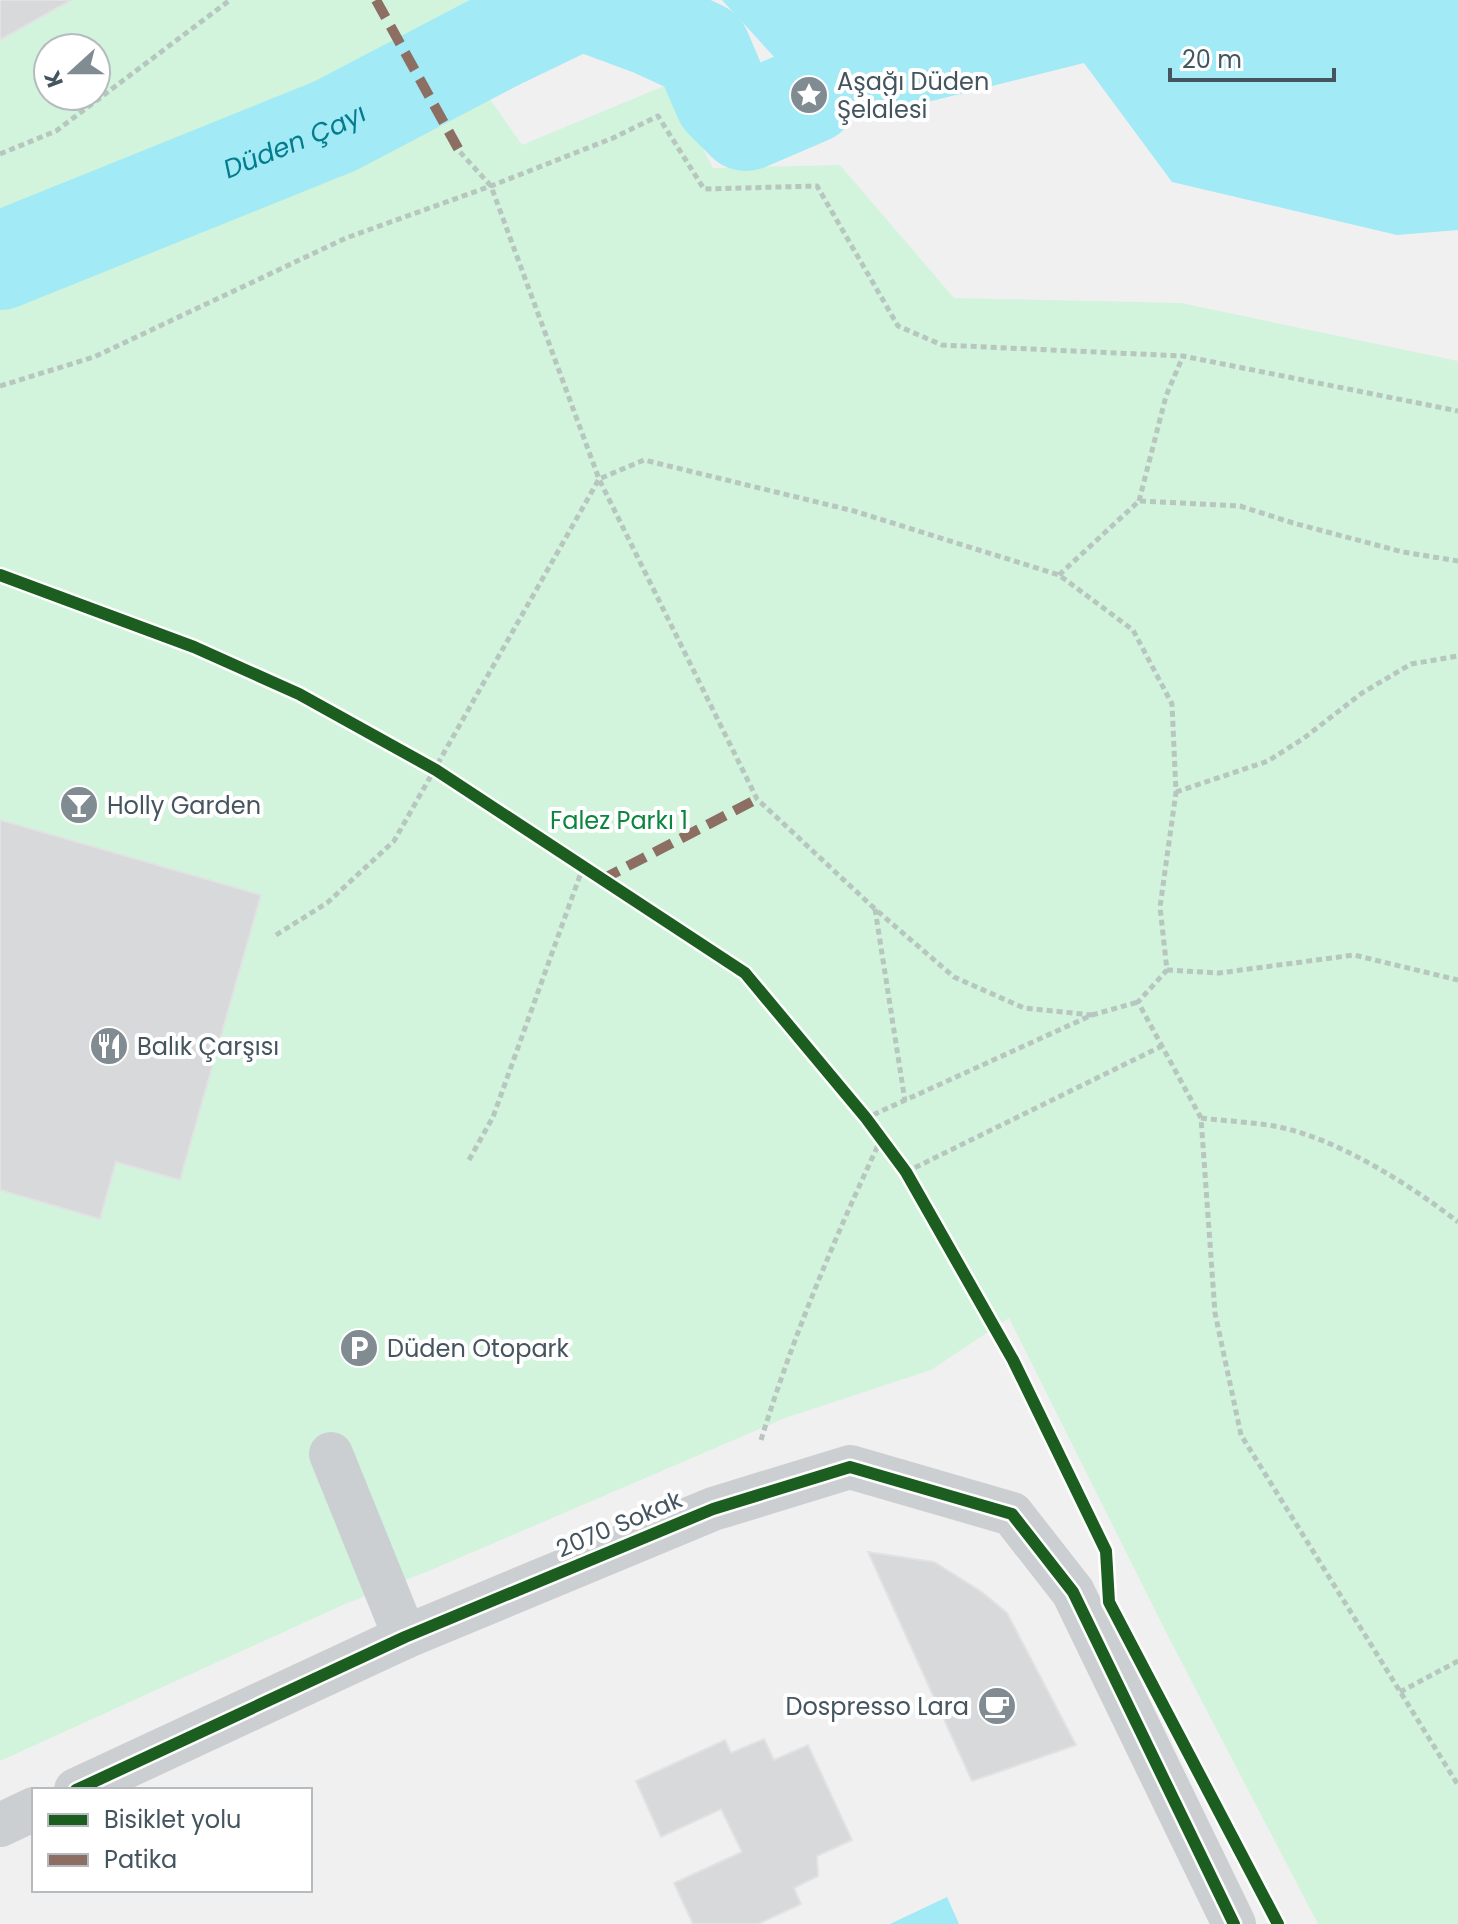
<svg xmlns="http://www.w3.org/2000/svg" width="1458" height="1924" font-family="Poppins,sans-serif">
<rect width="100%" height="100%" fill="#f1f0f0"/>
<path fill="#d2f3dc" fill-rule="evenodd" d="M 0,0 L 473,0 L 499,40 L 490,99 L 522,145 L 669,84 L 713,168 L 840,165 L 954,298 L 1181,303 L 1458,361 L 1458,1924 L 1318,1924 L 1169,1638 L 1009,1318 L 931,1370 L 785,1418 L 431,1570 L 345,1604 L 0,1761 ZM 48,48 L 96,48 L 96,96 L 48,96 Z"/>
<g fill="#a2eaf5">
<path d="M 722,0 L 1458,0 L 1458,230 L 1397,235 L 1172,182 L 1084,63 L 871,116 L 809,95 Z"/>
<path d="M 947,1897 L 959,1924 L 890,1924 Z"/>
</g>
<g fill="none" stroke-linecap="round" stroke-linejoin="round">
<g stroke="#a2eaf5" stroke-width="98">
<path d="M 582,1 L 652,27 L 702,50 L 723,99 L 746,122 L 809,95"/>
<path id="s1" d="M 0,261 L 335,126 L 499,40 L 582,0"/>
</g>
</g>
<g fill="#d8d9db" stroke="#e2e2e3" stroke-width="2">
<path d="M 0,0 L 71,0 L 0,40 Z"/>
<path d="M 0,820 L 261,895 L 180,1180 L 116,1162 L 100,1219 L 0,1190 Z"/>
<path d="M 868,1552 L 934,1562 L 982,1592 L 1007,1613 L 1076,1745 L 972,1781 Z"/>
<path d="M 764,1739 L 774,1760 L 808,1745 L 852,1840 L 817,1856 L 818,1876 L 794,1888 L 801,1904 L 758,1924 L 693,1924 L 674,1883 L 742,1852 L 721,1809 L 661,1837 L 636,1781 L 725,1740 L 731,1753 Z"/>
</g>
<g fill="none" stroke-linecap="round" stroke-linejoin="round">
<g stroke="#b8c6c0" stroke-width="5" stroke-dasharray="6 4" stroke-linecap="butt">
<path d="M 460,152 L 491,186 L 599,479 L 757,799 L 875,909 L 954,977 L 1024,1008 L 1092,1015 L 866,1118"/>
<path d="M 0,154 L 56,131 L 230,0"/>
<path d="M 0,386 L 94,357 L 346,238 L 491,186 L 613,138 L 658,116 L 704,189 L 817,186 L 898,326 L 942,345 L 1183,356 L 1458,411"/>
<path d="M 1139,501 L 1166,396 L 1183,356"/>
<path d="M 1059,575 L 1139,501 L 1240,506 L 1293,523 L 1403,552 L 1458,561"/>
<path d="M 1176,792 L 1268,761 L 1304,738 L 1362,693 L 1411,664 L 1458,656"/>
<path d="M 875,909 L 905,1101"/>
<path d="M 276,935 L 327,903 L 394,841 L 599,479 L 644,460 L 854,511 L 1059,575 L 1133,630 L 1172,704 L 1176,792 L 1160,907 L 1167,970 L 1138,1002 L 1201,1118 L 1215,1313 L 1241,1435 L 1458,1785"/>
<path d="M 1167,970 L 1219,973 L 1354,955 L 1458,980"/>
<path d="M 1092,1015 L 1138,1002"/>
<path d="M 1201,1118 C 1225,1121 1250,1122 1274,1126 C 1335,1137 1409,1184 1458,1222"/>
<path d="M 469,1160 L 493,1117 L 583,867"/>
<path d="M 906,1172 L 1162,1046"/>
<path d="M 761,1440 C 793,1336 835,1237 881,1139"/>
<path d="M 1400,1692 L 1458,1661"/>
</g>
<g stroke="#cccfd1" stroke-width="44">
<path d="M 331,1454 L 405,1637"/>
<path d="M 76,1790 L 405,1637 L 713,1509 L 850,1467 L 1012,1514 L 1073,1592 L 1234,1924"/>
<path d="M 0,1825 L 34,1809"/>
</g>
<g stroke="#8d6e63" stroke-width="10" stroke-dasharray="20 10" stroke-linecap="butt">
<path d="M 376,0 L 460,152"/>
<path d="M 601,880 L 757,799"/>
</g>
<g stroke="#fff" stroke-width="17">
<g id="cycleway">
<path d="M 0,575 L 194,647 L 299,694 L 436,770 L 745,973 L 866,1118 L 906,1172 L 1013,1360 L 1106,1551 L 1109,1602 L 1278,1924"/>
<path d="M 76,1790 L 405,1637 L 713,1509 L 850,1467 L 1012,1514 L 1073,1592 L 1234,1924"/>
</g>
</g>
<use href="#cycleway" stroke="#1b5e20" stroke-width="12"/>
</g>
<defs>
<g id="sight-disc" transform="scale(2)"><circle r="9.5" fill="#818b92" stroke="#fff"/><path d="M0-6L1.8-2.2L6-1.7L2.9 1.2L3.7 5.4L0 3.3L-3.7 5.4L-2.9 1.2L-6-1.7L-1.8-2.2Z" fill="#fff"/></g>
<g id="bar-disc" transform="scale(2)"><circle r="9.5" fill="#818b92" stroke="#fff"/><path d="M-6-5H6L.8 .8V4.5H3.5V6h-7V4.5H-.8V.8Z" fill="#fff"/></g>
<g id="restaurant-disc" transform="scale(2)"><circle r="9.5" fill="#818b92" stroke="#fff"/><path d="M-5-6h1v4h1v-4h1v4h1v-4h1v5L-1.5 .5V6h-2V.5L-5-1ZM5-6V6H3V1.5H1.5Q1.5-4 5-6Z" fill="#fff"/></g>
<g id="parking-disc" transform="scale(2)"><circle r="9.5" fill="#818b92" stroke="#fff"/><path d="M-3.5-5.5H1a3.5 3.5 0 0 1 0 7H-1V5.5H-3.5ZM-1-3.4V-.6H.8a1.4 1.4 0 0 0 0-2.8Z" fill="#fff"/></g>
<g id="cafe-disc" transform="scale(2)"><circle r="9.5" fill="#818b92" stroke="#fff"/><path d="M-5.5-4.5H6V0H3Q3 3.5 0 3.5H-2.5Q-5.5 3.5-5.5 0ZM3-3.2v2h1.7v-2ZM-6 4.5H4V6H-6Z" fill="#fff"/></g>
</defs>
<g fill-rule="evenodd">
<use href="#sight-disc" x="809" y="95"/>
<use href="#bar-disc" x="79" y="805"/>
<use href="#restaurant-disc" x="109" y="1046"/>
<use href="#parking-disc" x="359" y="1348"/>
<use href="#cafe-disc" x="997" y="1706"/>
</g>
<g text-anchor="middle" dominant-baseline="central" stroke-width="8" stroke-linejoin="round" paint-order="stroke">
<g font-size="24" fill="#45555f" stroke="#fff" text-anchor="start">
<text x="837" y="81">Aşağı Düden<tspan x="837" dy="28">Şelalesi</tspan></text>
<text x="107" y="805">Holly Garden</text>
<text x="137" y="1046">Balık Çarşısı</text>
<text x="387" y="1348">Düden Otopark</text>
<text x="969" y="1706" text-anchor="end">Dospresso Lara</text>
</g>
<g font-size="24" fill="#0c853f" stroke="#fff">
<text x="619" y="820">Falez Parkı 1</text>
</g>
<g font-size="24" fill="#45555f" stroke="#fff">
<text transform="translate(619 1524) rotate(-23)">2070 Sokak</text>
</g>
<g font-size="26" font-style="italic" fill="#047c8e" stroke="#fff">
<text stroke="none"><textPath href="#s1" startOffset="318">Düden Çayı</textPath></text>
</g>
</g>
<rect x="32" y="1788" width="280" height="104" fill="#ffffff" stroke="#b5bbbf" stroke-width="2"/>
<rect x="48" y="1814" width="40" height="12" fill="#1b5e20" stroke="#b5bbbf" stroke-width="2"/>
<text x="104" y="1828" font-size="24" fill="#45555f">Bisiklet yolu</text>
<rect x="48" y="1854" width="40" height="12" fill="#8d6e63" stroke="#b5bbbf" stroke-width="2"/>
<text x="104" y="1868" font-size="24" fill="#45555f">Patika</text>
<g transform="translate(72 72) rotate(249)"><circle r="38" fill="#ffffff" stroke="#b5bbbf" stroke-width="2"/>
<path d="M0-6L14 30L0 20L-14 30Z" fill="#818b92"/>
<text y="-12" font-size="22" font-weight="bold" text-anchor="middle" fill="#45555f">K</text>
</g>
<path d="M1170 68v12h164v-12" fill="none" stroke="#45555f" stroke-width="4"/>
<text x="1182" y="68" font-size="24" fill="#45555f" stroke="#ffffff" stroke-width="6" paint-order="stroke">20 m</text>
</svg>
